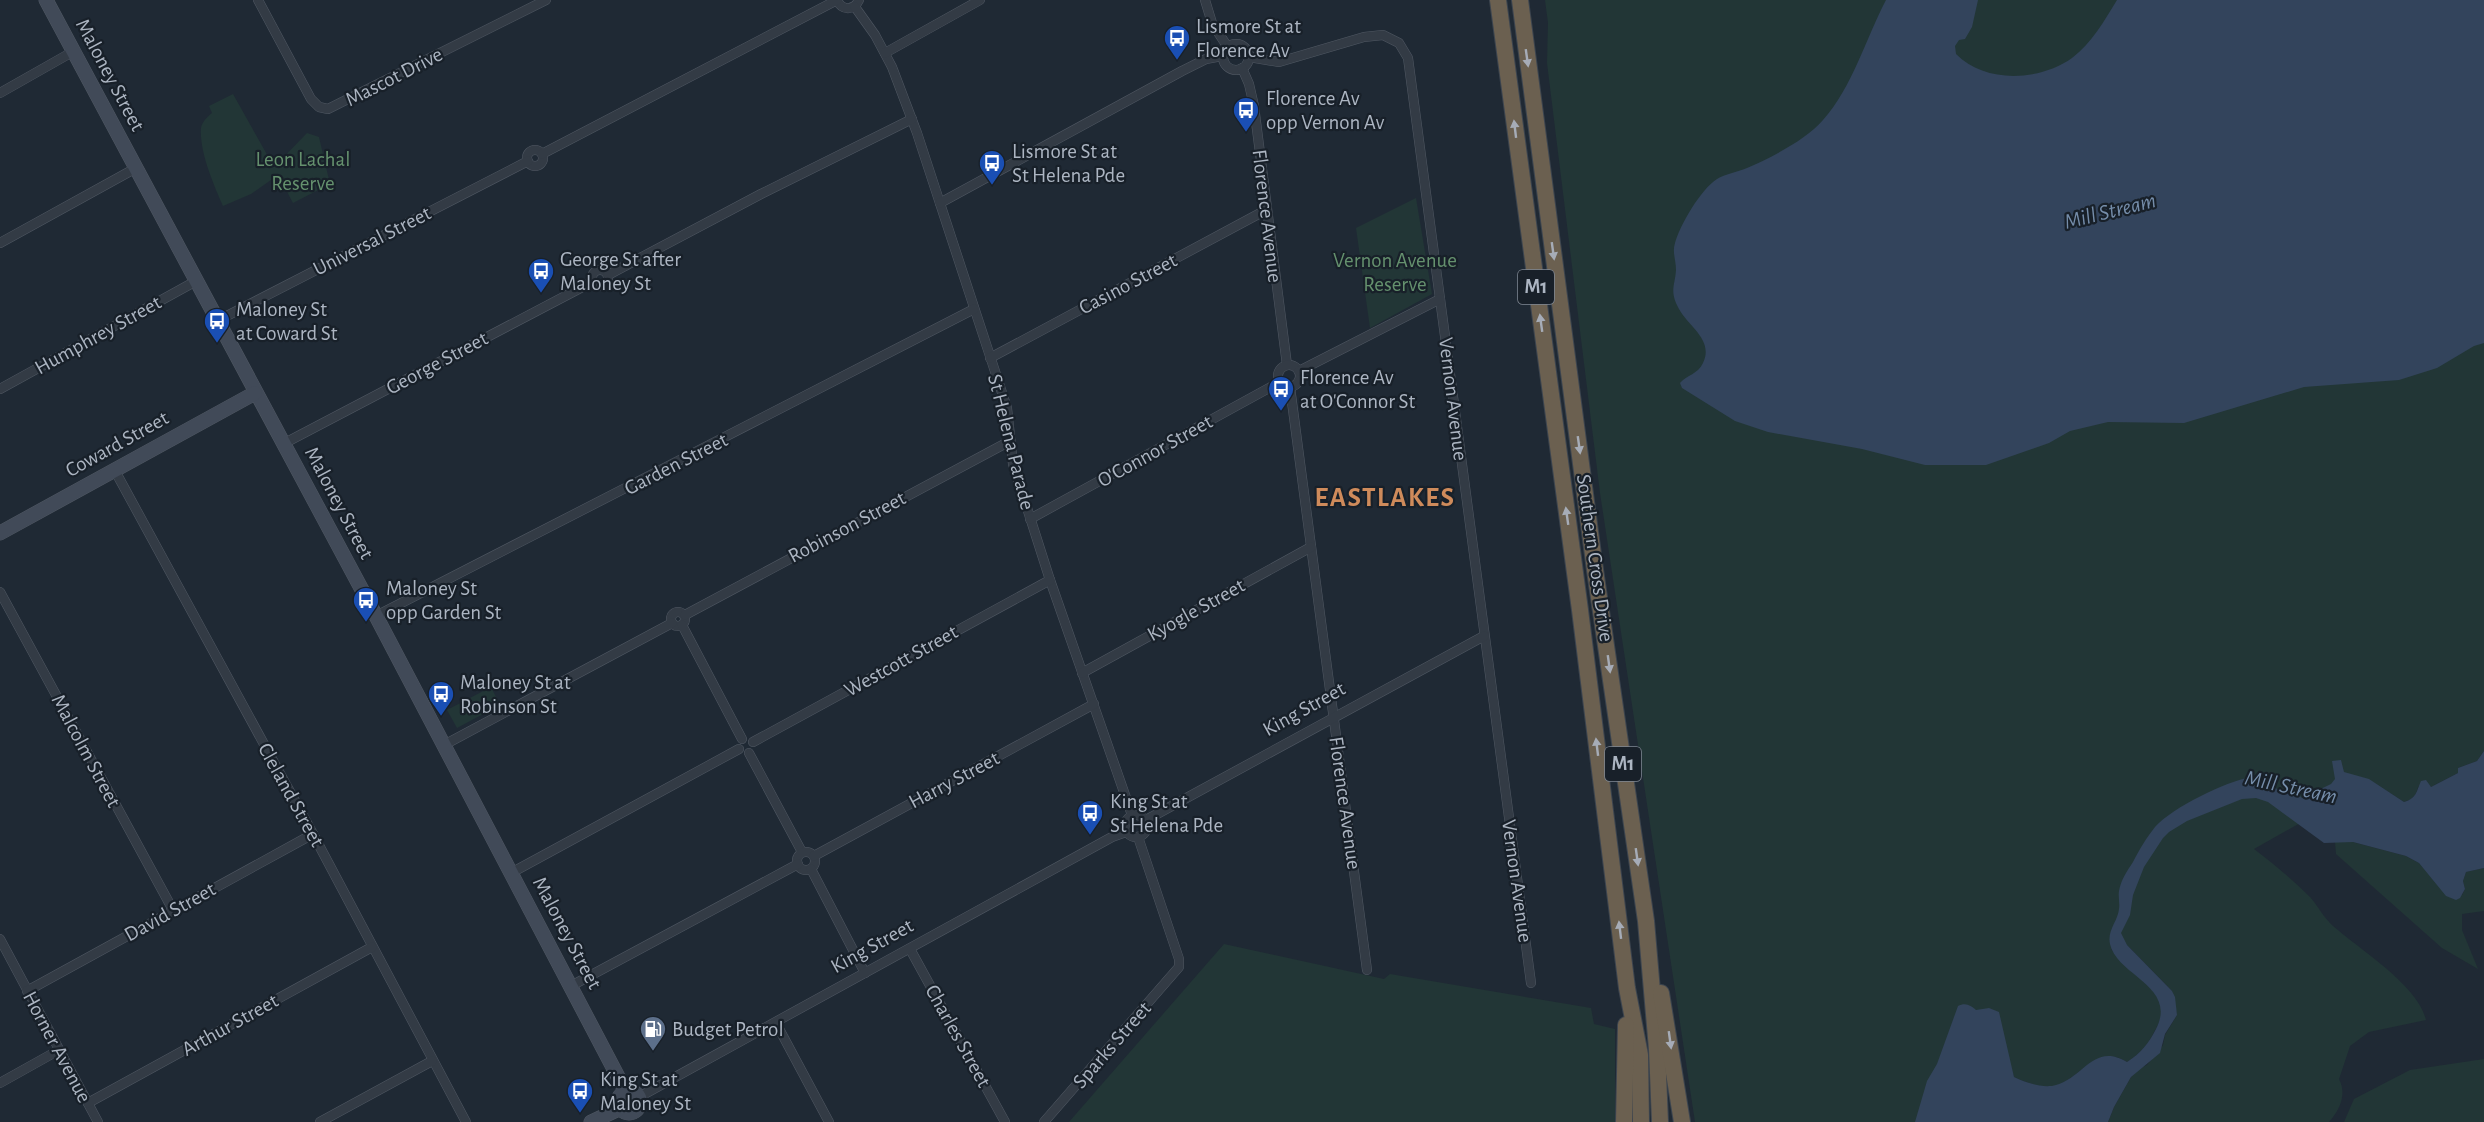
<svg xmlns="http://www.w3.org/2000/svg" width="2484" height="1122" font-family="'Alegreya Sans',sans-serif">
<rect width="100%" height="100%" fill="#1f2934"/>
<g fill="#223636">
<path d="M 1545,0 L 2227,0 L 2484,313 L 2484,751 L 2477,761 L 2458,768 L 2458,773 L 2431,787 L 2428,784 L 2418,787 C 2416,796 2413,799 2404,802 L 2373,782 L 2254,849 C 2274,864 2293,880 2310,897 C 2318,906 2324,918 2333,926 C 2359,949 2418,985 2426,1020 L 2369,1032 L 2350,1046 L 2339,1079 C 2347,1094 2340,1110 2329,1122 L 2108,1122 L 2114,1107 L 2131,1077 L 2138,1069 L 2147,1065 L 2163,1045 L 2165,1035 L 2177,1015 L 2172,991 L 2127,945 L 2111,949 C 2124,964 2156,987 2161,1005 C 2164,1014 2159,1024 2154,1032 C 2148,1045 2139,1055 2127,1062 C 2097,1043 2080,1079 2055,1086 C 2043,1089 2025,1082 2014,1077 L 2010,1063 L 1965,1122 L 1695,1122 L 1600,493 L 1547,63 L 1548,23 Z"/>
<path d="M 233,94 L 274,167 L 307,133 L 319,137 L 330,184 L 293,203 L 278,175 L 251,194 L 223,206 C 214,186 199,151 201,128 C 202,122 207,117 212,113 L 209,106 Z"/>
<path d="M 1416,198 L 1432,294 L 1370,328 L 1356,228 Z"/>
<path d="M 491,687 L 500,705 L 457,728 L 447,710 Z"/>
<path d="M 2335,842 L 2353,842 L 2406,856 L 2419,863 L 2438,885 L 2462,895 L 2465,889 L 2463,881 L 2466,872 L 2484,868 L 2484,911 L 2462,914 L 2462,930 L 2478,969 L 2442,948 L 2336,854 Z"/>
<path d="M 1224,944 L 1384,979 L 1390,974 L 1591,1008 L 1594,1024 L 1615,1029 L 1615,1122 L 1069,1122 Z"/>
<path d="M 2484,1059 L 2484,1122 L 2344,1122 L 2354,1099 L 2410,1070 Z"/>
</g>
<g fill="#33445c">
<path d="M 1886,0 L 1978,0 L 1972,27 L 1965,39 L 1959,40 L 1955,46 L 1956,54 C 1985,84 2040,81 2072,58 C 2092,43 2104,21 2117,0 L 2484,0 L 2484,343 L 2474,346 L 2437,368 L 2399,380 L 2304,387 L 2184,423 L 2108,422 L 2070,431 L 2049,443 L 1986,465 L 1925,465 L 1862,449 L 1768,432 L 1735,421 L 1682,388 L 1680,383 C 1687,375 1698,374 1703,363 C 1714,340 1689,327 1679,309 C 1669,291 1675,286 1676,270 C 1676,260 1672,252 1675,243 C 1680,225 1701,189 1717,179 C 1725,174 1737,172 1747,168 C 1770,158 1806,140 1823,120 C 1852,88 1866,38 1886,0 Z"/>
<path d="M 2484,751 L 2484,868 L 2466,872 L 2463,881 L 2465,889 L 2460,898 L 2456,900 L 2446,896 L 2419,863 L 2406,856 L 2353,842 L 2324,843 L 2268,802 L 2256,798 L 2242,799 L 2187,821 L 2169,832 L 2163,838 L 2144,867 L 2133,895 L 2130,915 L 2121,933 L 2127,945 L 2172,991 L 2175,997 L 2177,1015 L 2165,1034 L 2160,1053 L 2131,1077 L 2114,1107 L 2108,1122 L 1915,1122 L 1927,1081 L 1937,1064 L 1958,1006 C 1965,1002 1971,1005 1976,1010 L 1989,1008 L 1999,1012 L 2014,1077 C 2025,1082 2043,1089 2056,1085 C 2084,1077 2094,1042 2127,1062 C 2140,1054 2149,1043 2156,1029 C 2178,986 2117,976 2110,944 C 2107,930 2118,921 2119,909 C 2120,903 2118,897 2119,891 C 2121,880 2127,871 2133,862 C 2139,850 2147,837 2155,827 C 2173,807 2225,782 2251,777 L 2284,792 L 2296,792 L 2302,798 L 2331,784 L 2335,779 L 2332,761 L 2341,760 L 2344,772 L 2369,779 L 2404,802 C 2417,798 2416,792 2421,781 L 2426,780 L 2431,787 L 2458,773 L 2458,768 L 2477,761 Z"/>
</g>
<g fill="none" stroke-linecap="round" stroke-linejoin="round">
<g stroke="#505863" stroke-width="10">
<g id="street">
<path d="M 258,0 L 311,99 L 319,107 L 328,109 L 546,0"/>
<path d="M 837,0 C 842,11 854,11 859,0"/>
<path d="M 1205,0 L 1212,23 L 1227,46"/>
<path d="M 855,7 L 875,35 L 892,67 L 917,133 L 1007,408 L 1013,464 L 1050,580 L 1132,815"/>
<circle cx="1236" cy="57" r="13"/>
<path d="M 885,53 L 980,0"/>
<path d="M 1249,57 L 1279,62 L 1364,37 L 1383,35 L 1399,43 L 1408,58 L 1531,983"/>
<path d="M 1242,68 L 1249,84 L 1254,106 L 1287,365"/>
<path d="M 0,93 L 74,51"/>
<circle cx="535" cy="158" r="8"/>
<path d="M 542,154 L 837,0"/>
<path d="M 940,203 L 1182,71 L 1206,59 L 1222,56"/>
<path d="M 0,243 L 136,168"/>
<circle cx="600" cy="278" r="8"/>
<path d="M 608,275 L 761,194 L 912,119"/>
<path d="M 217,321 L 528,161"/>
<path d="M 990,358 L 1266,210"/>
<circle cx="1289" cy="376" r="11"/>
<path d="M 1299,371 L 1440,299"/>
<path d="M 1290,387 L 1367,970"/>
<path d="M 0,389 L 196,281"/>
<path d="M 283,444 L 592,282"/>
<path d="M 114,469 L 313,834 L 466,1122"/>
<path d="M 1030,519 L 1280,382"/>
<path d="M 0,592 L 173,910"/>
<circle cx="678" cy="619" r="7"/>
<path d="M 685,615 L 1010,441"/>
<path d="M 376,616 L 974,309"/>
<path d="M 682,625 L 742,739"/>
<path d="M 1082,673 L 1311,547"/>
<path d="M 753,742 L 1050,580"/>
<path d="M 444,745 L 672,623"/>
<path d="M 749,753 L 802,852"/>
<circle cx="1136" cy="826" r="11"/>
<path d="M 1146,820 L 1484,636"/>
<circle cx="806" cy="861" r="9"/>
<path d="M 814,856 L 1094,704"/>
<path d="M 811,869 L 865,973"/>
<path d="M 511,873 L 739,749"/>
<path d="M 0,939 L 98,1122"/>
<path d="M 910,949 L 1005,1122"/>
<path d="M 571,986 L 798,864"/>
<path d="M 27,991 L 313,834"/>
<path d="M 776,1023 L 829,1122"/>
<path d="M 0,1083 L 59,1050"/>
<path d="M 639,1097 L 1112,837 L 1126,832"/>
<path d="M 88,1103 L 372,947"/>
<path d="M 320,1122 L 432,1061"/>
<path d="M 1044,1122 L 1179,967 L 1179,959 L 1138,837"/>
</g>
</g>
<g stroke="#505863" stroke-width="15">
<g id="secondary">
<path d="M 46,0 L 376,616 L 626,1092"/>
<path d="M 0,533 L 255,393"/>
<circle cx="629" cy="1102" r="11"/>
<path d="M 591,1122 L 619,1109"/>
</g>
</g>
<g stroke="#3d454f" stroke-width="18">
<g id="highway">
<path d="M 1498,0 L 1580,610 L 1627,988 L 1640,1055 L 1641,1122"/>
<path d="M 1520,0 L 1595,570 L 1646,921 L 1657,1049 L 1660,1122"/>
<path d="M 1661,993 L 1682,1122"/>
<path d="M 1624,1122 L 1626,1025"/>
</g>
</g>
<use href="#street" stroke="#333b45" stroke-width="9"/>
<use href="#secondary" stroke="#414a58" stroke-width="14"/>
<use href="#highway" stroke="#6b6050" stroke-width="16"/>
</g>
<defs><path id="oneway-solid" d="M-6-.8H1V-3.2L6.5 0L1 3.2V.8H-6Z" transform="scale(1.5)"/></defs>
<g fill="#a6acb7">
<use href="#oneway-solid" transform="translate(1527 58) rotate(82)"/>
<use href="#oneway-solid" transform="translate(1515 129) rotate(-97)"/>
<use href="#oneway-solid" transform="translate(1553 251) rotate(82)"/>
<use href="#oneway-solid" transform="translate(1541 323) rotate(-98)"/>
<use href="#oneway-solid" transform="translate(1579 445) rotate(82)"/>
<use href="#oneway-solid" transform="translate(1567 516) rotate(-98)"/>
<use href="#oneway-solid" transform="translate(1609 664) rotate(82)"/>
<use href="#oneway-solid" transform="translate(1597 747) rotate(-97)"/>
<use href="#oneway-solid" transform="translate(1637 857) rotate(82)"/>
<use href="#oneway-solid" transform="translate(1620 930) rotate(-97)"/>
<use href="#oneway-solid" transform="translate(1670 1040) rotate(82)"/>
</g>
<defs>
<g id="bus-pin" transform="scale(1.35)"><path d="M0 17L-7.5 6A9.5 9.5 0 1 1 7.5 6Z" fill="#1a4fb4" stroke="#182029"/><path d="M-5-6H5V4H4V6H2V4H-2V6H-4V4H-5ZM-3.5-4V0h7V-4ZM-3.5 1.2v1.5H-2V1.2ZM2 1.2v1.5H3.5V1.2Z" fill="#fff"/></g>
<g id="fuel-pin" transform="scale(1.35)"><path d="M0 17L-7.5 6A9.5 9.5 0 1 1 7.5 6Z" fill="#5c6f8a" stroke="#182029"/><path d="M-5.5-6h7V0h2V4h1.3V-2.5L3-4.5l.8-.8L6-3V5H2.5V1h-1V6h-7ZM-4.2-4.7v3.2H.2V-4.7Z" fill="#fff"/></g>
</defs>
<g fill-rule="evenodd">
<use href="#bus-pin" x="1177" y="38"/>
<use href="#bus-pin" x="1246" y="110"/>
<use href="#bus-pin" x="992" y="163"/>
<use href="#bus-pin" x="541" y="271"/>
<use href="#bus-pin" x="217" y="321"/>
<use href="#bus-pin" x="1281" y="389"/>
<use href="#bus-pin" x="366" y="600"/>
<use href="#bus-pin" x="441" y="694"/>
<use href="#bus-pin" x="1090" y="813"/>
<use href="#fuel-pin" x="653" y="1029"/>
<use href="#bus-pin" x="580" y="1091"/>
</g>
<g text-anchor="middle" dominant-baseline="central" stroke-width="4.5" stroke-linejoin="round" paint-order="stroke">
<g fill="#182029" stroke="#808894" stroke-width="1.5">
<rect x="1518" y="270" width="36" height="34" rx="4.5"/>
<rect x="1605" y="747" width="36" height="34" rx="4.5"/>
</g>
<g font-size="20" font-weight="bold" fill="#acb5c2">
<text x="1536" y="287">M1</text>
<text x="1623" y="764">M1</text>
</g>
<g font-size="21" fill="#acb5c2" stroke="#182029" text-anchor="start">
<text x="1196" y="26">Lismore St at<tspan x="1196" dy="24">Florence Av</tspan></text>
<text x="1266" y="98">Florence Av<tspan x="1266" dy="24">opp Vernon Av</tspan></text>
<text x="1012" y="151">Lismore St at<tspan x="1012" dy="24">St Helena Pde</tspan></text>
<text x="560" y="259">George St after<tspan x="560" dy="24">Maloney St</tspan></text>
<text x="236" y="309">Maloney St<tspan x="236" dy="24">at Coward St</tspan></text>
<text x="1300" y="377">Florence Av<tspan x="1300" dy="24">at O'Connor St</tspan></text>
<text x="386" y="588">Maloney St<tspan x="386" dy="24">opp Garden St</tspan></text>
<text x="460" y="682">Maloney St at<tspan x="460" dy="24">Robinson St</tspan></text>
<text x="1110" y="801">King St at<tspan x="1110" dy="24">St Helena Pde</tspan></text>
<text x="672" y="1029">Budget Petrol</text>
<text x="600" y="1079">King St at<tspan x="600" dy="24">Maloney St</tspan></text>
</g>
<g font-size="21" fill="#acb5c2" stroke="#182029">
<text transform="translate(110 75) rotate(62)">Maloney Street</text>
<text transform="translate(394 77) rotate(-27)">Mascot Drive</text>
<text transform="translate(1267 216) rotate(83)">Florence Avenue</text>
<text transform="translate(372 241) rotate(-27)">Universal Street</text>
<text transform="translate(1128 284) rotate(-28)">Casino Street</text>
<text transform="translate(98 335) rotate(-29)">Humphrey Street</text>
<text transform="translate(437 363) rotate(-28)">George Street</text>
<text transform="translate(1453 399) rotate(83)">Vernon Avenue</text>
<text transform="translate(1011 442) rotate(76)">St Helena Parade</text>
<text transform="translate(117 444) rotate(-29)">Coward Street</text>
<text transform="translate(1155 451) rotate(-29)">O'Connor Street</text>
<text transform="translate(676 464) rotate(-27)">Garden Street</text>
<text transform="translate(339 503) rotate(62)">Maloney Street</text>
<text transform="translate(847 527) rotate(-28)">Robinson Street</text>
<text transform="translate(1595 558) rotate(82)">Southern Cross Drive</text>
<text transform="translate(1196 610) rotate(-29)">Kyogle Street</text>
<text transform="translate(901 661) rotate(-29)">Westcott Street</text>
<text transform="translate(1304 709) rotate(-29)">King Street</text>
<text transform="translate(86 751) rotate(62)">Malcolm Street</text>
<text transform="translate(954 780) rotate(-28)">Harry Street</text>
<text transform="translate(291 795) rotate(61)">Cleland Street</text>
<text transform="translate(1345 803) rotate(82)">Florence Avenue</text>
<text transform="translate(1517 881) rotate(82)">Vernon Avenue</text>
<text transform="translate(170 912) rotate(-29)">David Street</text>
<text transform="translate(567 933) rotate(62)">Maloney Street</text>
<text transform="translate(872 946) rotate(-29)">King Street</text>
<text transform="translate(230 1025) rotate(-29)">Arthur Street</text>
<text transform="translate(958 1036) rotate(61)">Charles Street</text>
<text transform="translate(1112 1045) rotate(-49)">Sparks Street</text>
<text transform="translate(57 1047) rotate(62)">Horner Avenue</text>
</g>
<g font-size="21" fill="#65916e" stroke="#182029">
<text x="303" y="159">Leon Lachal<tspan x="303" dy="24">Reserve</tspan></text>
<text x="1395" y="260">Vernon Avenue<tspan x="1395" dy="24">Reserve</tspan></text>
</g>
<g font-size="22" font-style="italic" fill="#758daa" stroke="#182029">
<text transform="translate(2110 211) rotate(-14)">Mill Stream</text>
<text transform="translate(2291 787) rotate(12)">Mill Stream</text>
</g>
<g font-size="27" font-weight="bold" letter-spacing="1.5" fill="#cf8b5b" stroke="#182029">
<text x="1385" y="497">EASTLAKES</text>
</g>
</g>
</svg>
